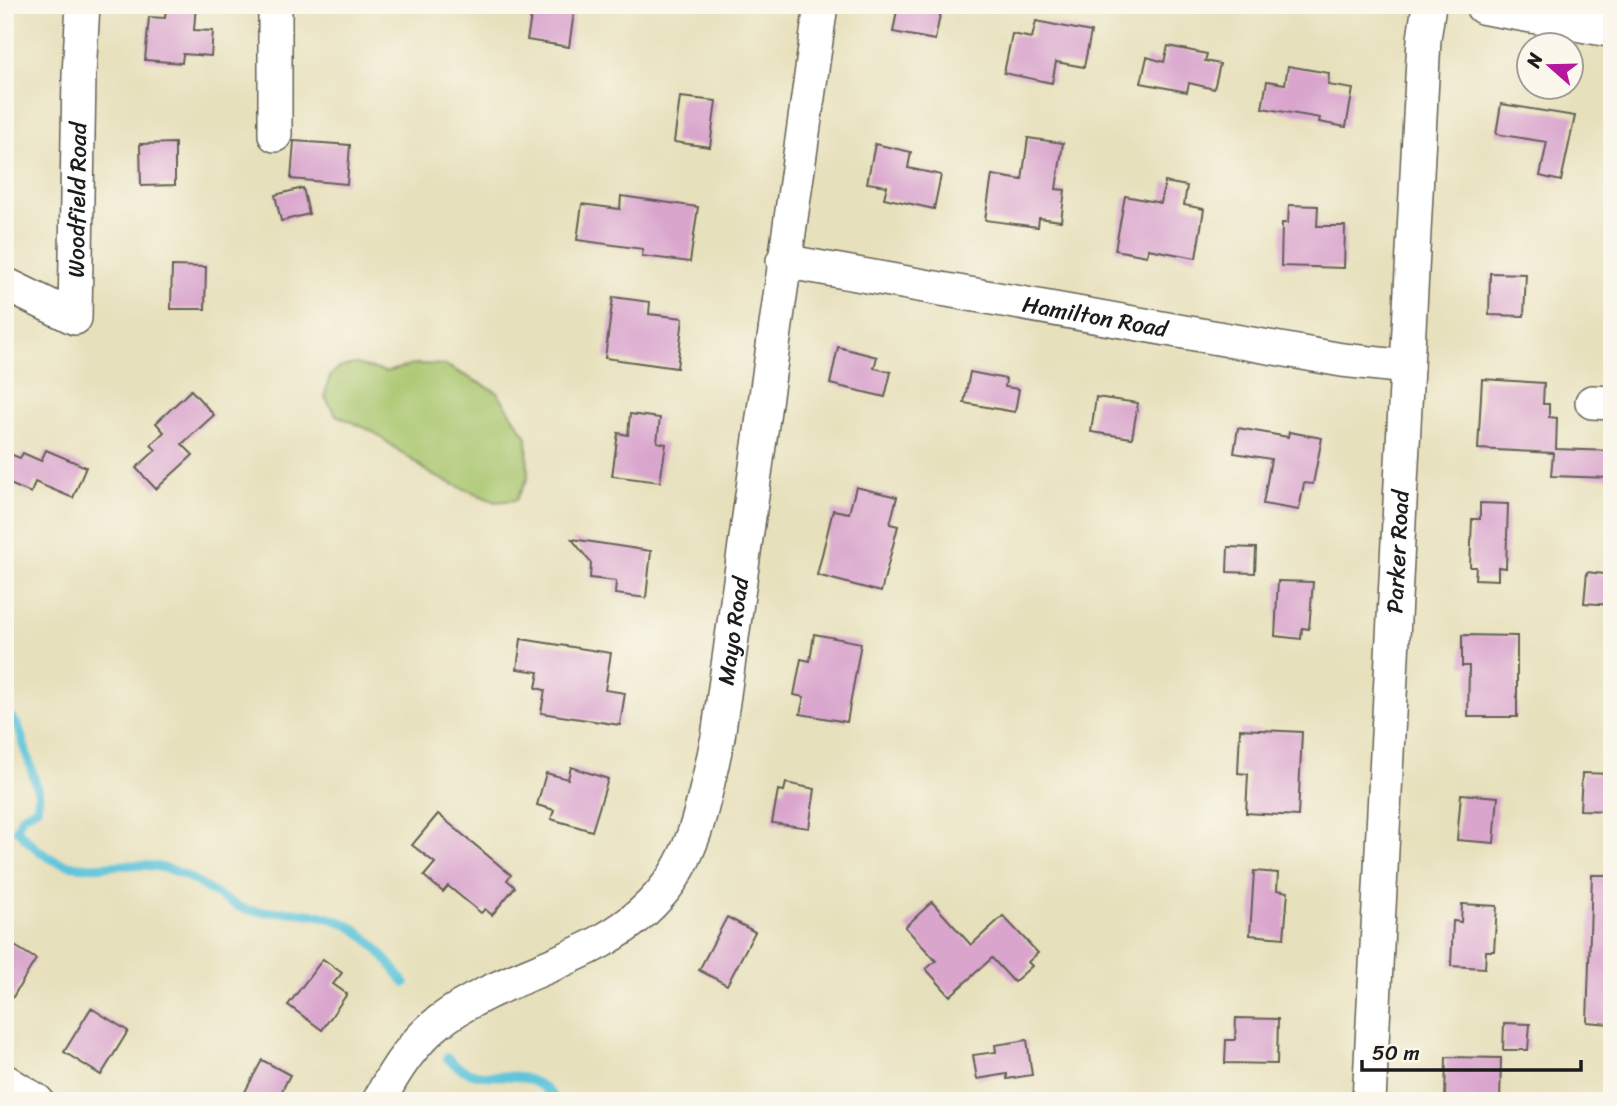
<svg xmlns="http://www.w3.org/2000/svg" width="1617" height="1106" font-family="Sriracha,sans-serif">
<rect width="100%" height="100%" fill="#fbf7ec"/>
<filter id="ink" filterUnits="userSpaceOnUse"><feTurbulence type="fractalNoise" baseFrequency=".0143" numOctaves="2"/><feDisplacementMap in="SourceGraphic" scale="14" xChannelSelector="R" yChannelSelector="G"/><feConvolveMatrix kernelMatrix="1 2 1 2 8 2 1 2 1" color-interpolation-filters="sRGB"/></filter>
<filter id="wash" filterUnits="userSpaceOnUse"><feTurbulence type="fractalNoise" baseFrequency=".00686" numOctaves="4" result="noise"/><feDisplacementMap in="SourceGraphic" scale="28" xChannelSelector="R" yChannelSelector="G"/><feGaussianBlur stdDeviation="1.57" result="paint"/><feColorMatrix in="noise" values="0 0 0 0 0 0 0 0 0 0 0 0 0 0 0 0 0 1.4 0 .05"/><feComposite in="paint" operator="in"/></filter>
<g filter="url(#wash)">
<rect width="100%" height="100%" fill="#e7e0bc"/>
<path fill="#a7c56c" stroke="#627044" stroke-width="2" d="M 355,364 L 386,372 L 415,364 L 445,365 L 497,392 L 527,437 L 528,478 L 516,500 L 495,502 L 434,476 L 372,431 L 336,415 L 325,397 C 328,375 332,367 355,364 Z"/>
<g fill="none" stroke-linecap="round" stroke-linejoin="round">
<g stroke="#5dc4da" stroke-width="9">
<path d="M 5,716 L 13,719 L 19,728 L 39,795 L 37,808 L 22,816 L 17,829 C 67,889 96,857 159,867 C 192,872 215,899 245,909 C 260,914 278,911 293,912 C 357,917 367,936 405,983"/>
<path d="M 447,1058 C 486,1096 519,1054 557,1101"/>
</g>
</g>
<g id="blocks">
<g fill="#d9a5cd">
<path d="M 166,5 L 196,5 L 194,30 L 213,31 L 211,56 L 183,54 L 182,63 L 145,60 L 149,17 L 165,18 Z"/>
<path d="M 533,5 L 575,5 L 569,47 L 527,40 Z"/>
<path d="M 898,5 L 942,5 L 935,40 L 893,32 Z"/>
<path d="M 1036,21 L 1091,32 L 1084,67 L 1056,62 L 1052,83 L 1004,73 L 1012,34 L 1032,38 Z"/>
<path d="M 1168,46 L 1207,54 L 1205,61 L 1220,64 L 1214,89 L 1189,83 L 1187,92 L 1141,83 L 1147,57 L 1164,62 Z"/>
<path d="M 1288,66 L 1329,73 L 1328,85 L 1353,89 L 1346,127 L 1319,122 L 1320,118 L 1262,108 L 1267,81 L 1285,84 Z"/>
<path d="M 680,97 L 716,101 L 710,147 L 674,142 Z"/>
<path d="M 1501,104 L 1575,116 L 1561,181 L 1540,176 L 1547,142 L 1496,134 Z"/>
<path d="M 1028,138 L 1063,143 L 1056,189 L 1065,190 L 1061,221 L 1039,218 L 1038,227 L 985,220 L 992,175 L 1022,180 Z"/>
<path d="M 294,141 L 350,145 L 347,184 L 291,179 Z"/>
<path d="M 175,143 L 175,185 L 141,186 L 140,144 Z"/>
<path d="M 875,144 L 911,152 L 908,168 L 941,175 L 934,209 L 884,198 L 887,186 L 867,183 Z"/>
<path d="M 1165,182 L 1187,186 L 1184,205 L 1204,209 L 1196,258 L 1148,249 L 1147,256 L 1115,250 L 1125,196 L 1161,203 Z"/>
<path d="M 303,188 L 309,214 L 281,221 L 275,195 Z"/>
<path d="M 621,196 L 698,207 L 690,262 L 642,256 L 643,249 L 577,240 L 582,204 L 620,209 Z"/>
<path d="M 1289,205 L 1318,206 L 1317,226 L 1345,226 L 1344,268 L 1281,266 L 1282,223 L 1288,223 Z"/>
<path d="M 172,266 L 206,267 L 205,309 L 171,309 Z"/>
<path d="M 1490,273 L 1526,274 L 1524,316 L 1489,315 Z"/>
<path d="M 613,297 L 650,302 L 649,314 L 683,318 L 677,368 L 605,358 Z"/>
<path d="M 838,347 L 877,357 L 874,368 L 891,372 L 885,397 L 830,384 Z"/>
<path d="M 970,372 L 1006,379 L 1005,387 L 1019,389 L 1015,412 L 964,403 Z"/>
<path d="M 1482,379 L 1544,383 L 1543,404 L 1549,404 L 1549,417 L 1557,418 L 1556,449 L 1612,451 L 1612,478 L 1551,476 L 1553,453 L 1478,449 Z"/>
<path d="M 191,390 L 214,415 L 182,444 L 193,455 L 156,489 L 136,468 L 156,450 L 151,445 L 164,432 L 156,423 Z"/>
<path d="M 1096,397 L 1138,403 L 1132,438 L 1091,432 Z"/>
<path d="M 630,414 L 660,418 L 657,442 L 666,444 L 660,482 L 612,476 L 618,433 L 628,435 Z"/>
<path d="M 1238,428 L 1288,437 L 1289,432 L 1322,438 L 1313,484 L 1304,483 L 1299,510 L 1263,504 L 1271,459 L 1234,453 Z"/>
<path d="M 46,450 L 86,467 L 73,498 L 35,482 L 31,493 L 5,482 L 5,452 L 20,458 L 23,453 L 41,461 Z"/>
<path d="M 856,487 L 897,497 L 890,524 L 898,526 L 881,592 L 817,575 L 833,510 L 849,513 Z"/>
<path d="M 1480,503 L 1508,504 L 1506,568 L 1498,567 L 1498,580 L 1475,579 L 1476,567 L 1470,567 L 1472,519 L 1480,519 Z"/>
<path d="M 572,539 L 651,551 L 646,598 L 615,594 L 616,581 L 590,578 L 591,563 Z"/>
<path d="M 1228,547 L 1256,548 L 1255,573 L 1227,572 Z"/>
<path d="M 1587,572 L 1612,575 L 1612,605 L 1584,603 Z"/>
<path d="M 1278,581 L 1313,582 L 1309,629 L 1302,628 L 1301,639 L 1275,636 Z"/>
<path d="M 814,634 L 861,643 L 847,722 L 800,714 L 804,697 L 794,695 L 801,659 L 810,661 Z"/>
<path d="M 1462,635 L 1517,636 L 1517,717 L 1468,717 L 1469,666 L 1462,666 Z"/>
<path d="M 521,639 L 611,653 L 605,690 L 625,693 L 620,725 L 541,713 L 545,690 L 536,688 L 539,672 L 517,669 Z"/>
<path d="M 1240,729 L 1302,732 L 1298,816 L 1246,813 L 1248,774 L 1238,773 Z"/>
<path d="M 571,767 L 608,779 L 592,831 L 551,819 L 554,810 L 537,805 L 546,773 L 568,779 Z"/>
<path d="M 1582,773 L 1612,774 L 1612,811 L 1580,810 Z"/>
<path d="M 786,783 L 815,789 L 809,828 L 772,823 L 778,790 L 784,791 Z"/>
<path d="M 1461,794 L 1498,797 L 1494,843 L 1457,840 Z"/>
<path d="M 438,814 L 511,875 L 507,880 L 515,887 L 492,915 L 485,909 L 481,913 L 448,886 L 443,892 L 424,876 L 435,863 L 412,845 Z"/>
<path d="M 1254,871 L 1278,873 L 1277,890 L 1288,892 L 1284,938 L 1250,935 Z"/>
<path d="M 1592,875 L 1612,875 L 1610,1024 L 1587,1022 Z"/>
<path d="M 932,902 L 971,945 L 1003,916 L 1038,953 L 1028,962 L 1032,966 L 1014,982 L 992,958 L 950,996 L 926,969 L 936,961 L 905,927 Z"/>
<path d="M 1462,904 L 1497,906 L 1494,951 L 1486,951 L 1485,968 L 1451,966 L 1453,921 L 1461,922 Z"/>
<path d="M 727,917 L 755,932 L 727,985 L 699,970 Z"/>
<path d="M 5,940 L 36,959 L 5,1010 Z"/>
<path d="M 323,959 L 342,973 L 333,984 L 347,994 L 322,1030 L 288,1005 Z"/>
<path d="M 91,1008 L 128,1031 L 101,1075 L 64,1052 Z"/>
<path d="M 1236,1018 L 1278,1019 L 1277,1064 L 1225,1063 L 1226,1040 L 1235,1040 Z"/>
<path d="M 1504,1023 L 1530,1024 L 1528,1050 L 1503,1050 Z"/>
<path d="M 1027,1040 L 1032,1075 L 1007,1079 L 1007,1074 L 977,1079 L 973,1055 L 996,1052 L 995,1045 Z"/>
<path d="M 1446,1057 L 1501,1058 L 1500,1101 L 1445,1101 Z"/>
<path d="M 262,1060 L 290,1075 L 277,1101 L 240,1101 Z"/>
</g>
</g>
</g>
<g filter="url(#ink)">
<use href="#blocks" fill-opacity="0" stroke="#636154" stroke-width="2"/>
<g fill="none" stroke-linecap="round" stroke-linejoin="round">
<g stroke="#636154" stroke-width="36">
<g id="minor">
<path d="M 275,5 L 275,135"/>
<path id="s1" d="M 783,261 L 1342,360 L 1407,367"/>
<path id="s2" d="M 5,284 L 75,318 L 79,75 L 83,5"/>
<path d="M 1592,402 L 1612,403"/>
<path d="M 5,1081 L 37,1101"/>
<path id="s3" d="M 379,1101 C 394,1071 413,1042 440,1021 C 509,969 606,962 663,891 C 698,849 706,789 718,737 L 821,5"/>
<path id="s4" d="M 1369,1101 L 1424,39 L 1429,5"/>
</g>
</g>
<g stroke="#636154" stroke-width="41">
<path id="major" d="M 1484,5 L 1612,28"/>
</g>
<use href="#minor" stroke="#fff" stroke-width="33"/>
<use href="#major" stroke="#fff" stroke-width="38"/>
</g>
</g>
<g text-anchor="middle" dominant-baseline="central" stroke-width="6" stroke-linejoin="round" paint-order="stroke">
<g font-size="23" fill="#1c1c1c" stroke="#fbf7ec">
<text stroke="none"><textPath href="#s2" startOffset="196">Woodfield Road</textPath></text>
<text stroke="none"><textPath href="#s1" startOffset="317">Hamilton Road</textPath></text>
<text stroke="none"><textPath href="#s4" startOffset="550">Parker Road</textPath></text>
<text stroke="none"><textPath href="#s3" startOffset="634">Mayo Road</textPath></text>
</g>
</g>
<rect width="1617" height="1106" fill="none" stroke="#fbf7ec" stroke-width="28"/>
<g transform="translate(1550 66) rotate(290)"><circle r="33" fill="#fbf7ec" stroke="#a29f99" stroke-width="2"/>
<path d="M0-5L12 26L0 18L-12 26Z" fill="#b5179e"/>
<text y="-10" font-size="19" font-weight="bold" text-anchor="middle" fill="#1c1c1c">N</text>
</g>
<path d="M1362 1060v10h219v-10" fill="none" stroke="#1c1c1c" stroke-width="3.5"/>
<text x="1372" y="1060" font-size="21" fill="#1c1c1c" stroke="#fbf7ec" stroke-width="5" paint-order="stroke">50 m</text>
</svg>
